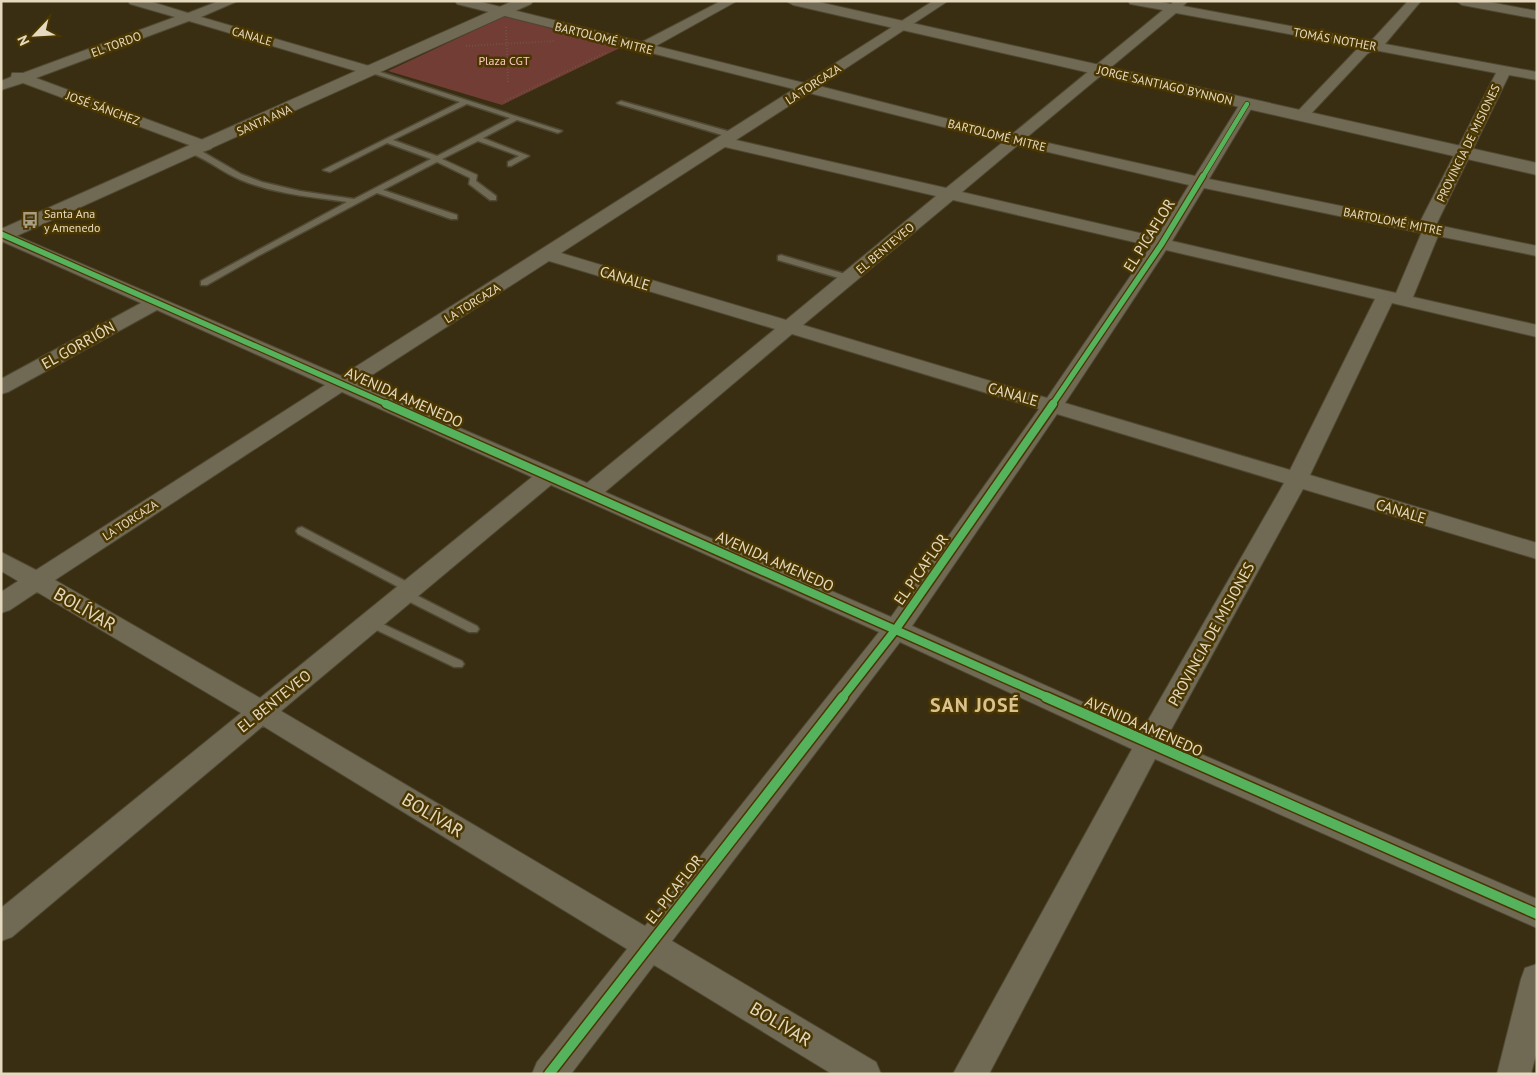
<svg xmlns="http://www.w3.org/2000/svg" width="1538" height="1075" font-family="'PT Sans',sans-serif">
<rect width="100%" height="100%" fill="#392e11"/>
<path fill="#723d34" d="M 505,16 L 620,48 L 502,105 L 388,71 Z"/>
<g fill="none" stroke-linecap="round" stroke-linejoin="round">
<g stroke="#4f4834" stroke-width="3">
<g id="service">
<path d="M 371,69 L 562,131 L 558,133 L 517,120 L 483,138 L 529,156 L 511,166 L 508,166 L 508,162 L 519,156 L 478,141 L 442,159 L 477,175 L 476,181 L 496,196 L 496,200 L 490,200 L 469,184 L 470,178 L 437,162 L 383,190 L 457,215 L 457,219 L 451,219 L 377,193 L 258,256 L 214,281 L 207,285 L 201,285 L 201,281 L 347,202 C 311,197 275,194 241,180 C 223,173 209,160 190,153 L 190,149 L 203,152 L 241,174 L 262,182 L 300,191 L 354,199 L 431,159 L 387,143 L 330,172 L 323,170 L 460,102 L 369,72 L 369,70 ZM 467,104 L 510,118 L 437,156 L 393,140 Z"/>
<path d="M 621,101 L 738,134 L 739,136 L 732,138 L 619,104 L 617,103 Z"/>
<path d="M 781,255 L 852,276 L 853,278 L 849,281 L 778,260 L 778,256 Z"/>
<path d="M 302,527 L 415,586 L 417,589 L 412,593 L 477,626 L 479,629 L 477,632 L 469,632 L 400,597 L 398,594 L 404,590 L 298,534 L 296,531 L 298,528 Z"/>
<path d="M 370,618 L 462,661 L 464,664 L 462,667 L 454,667 L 366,625 L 364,622 L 366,619 Z"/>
</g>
</g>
<g stroke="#4f4834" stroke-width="2">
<g id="minor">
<path d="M 128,1 L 149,1 L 188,13 L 219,1 L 238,1 L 201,17 L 376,68 L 378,71 L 376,74 L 366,74 L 189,21 L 36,78 L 211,143 L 213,146 L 211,149 L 205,151 L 23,83 L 1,90 L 1,81 L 11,77 L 12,73 L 23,73 L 175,17 L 130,4 Z"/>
<path d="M 455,1 L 477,1 L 642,42 L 721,1 L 737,1 L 656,46 L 804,83 L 933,1 L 948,1 L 819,86 L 1011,135 L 1163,10 L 1130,4 L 1128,1 L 1156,1 L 1171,4 L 1174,1 L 1188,1 L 1183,6 L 1371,41 L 1408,1 L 1421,1 L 1385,44 L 1537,72 L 1537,80 L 1509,75 L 1437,223 L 1437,225 L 1537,246 L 1537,256 L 1438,236 L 1413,297 L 1537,325 L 1537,337 L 1392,303 L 1310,475 L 1537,543 L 1537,559 L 1303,489 L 1166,739 L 1537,899 L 1537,928 L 1155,759 L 989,1074 L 953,1074 L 1132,749 L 900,642 L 672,941 L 876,1062 L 881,1074 L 832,1074 L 654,965 L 571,1074 L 532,1074 L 537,1062 L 627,949 L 263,726 L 12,937 L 1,941 L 1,908 L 241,713 L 37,592 L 10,610 L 1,613 L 1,592 L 18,581 L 1,571 L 1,552 L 36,570 L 325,385 L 157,310 L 8,392 L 1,394 L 1,379 L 141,303 L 1,241 L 1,229 L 341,376 L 794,89 L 457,4 ZM 1176,13 L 1359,47 L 1296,113 L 1293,116 L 1296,119 L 1306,119 L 1367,54 L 1374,50 L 1496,73 L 1420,222 L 1209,179 L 1254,104 L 1247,100 L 1240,104 L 1195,176 L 1026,138 ZM 809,93 L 1003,142 L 946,188 L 736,140 ZM 1018,145 L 1189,185 L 1157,237 L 962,192 ZM 725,147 L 936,196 L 786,320 L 561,253 ZM 1204,188 L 1421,233 L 1421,234 L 1396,293 L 1172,241 ZM 953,200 L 1151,246 L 1047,398 L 803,325 ZM 1166,250 L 1375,299 L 1290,470 L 1065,403 ZM 549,261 L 775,329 L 587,483 L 358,384 ZM 792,334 L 1039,409 L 891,617 L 605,492 ZM 342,392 L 532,477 L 260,698 L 55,580 ZM 1057,414 L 1284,483 L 1143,729 L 912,626 ZM 551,485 L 879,632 L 645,926 L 281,711 Z"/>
<path d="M 1456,1 L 1484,1 L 1537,11 L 1537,19 L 1462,5 Z"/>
<path d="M 1537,964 L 1537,1051 L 1531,1074 L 1497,1074 L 1521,979 L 1525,968 Z"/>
</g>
</g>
<g stroke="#4f4834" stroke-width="2">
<g id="tertiary">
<path d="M 513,1 L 533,1 L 531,4 L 1,243 L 1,229 Z"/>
<path d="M 786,1 L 814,1 L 1537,163 L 1537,175 L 793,5 Z"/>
</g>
</g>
<g stroke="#6f6652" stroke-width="2" stroke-dasharray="0.5 2.5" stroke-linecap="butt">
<path d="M 506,27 L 508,83"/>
<path d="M 466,46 L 554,41"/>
<path d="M 505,101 L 607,52"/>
</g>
<use href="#service" fill="#706953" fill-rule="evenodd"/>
<use href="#minor" fill="#706953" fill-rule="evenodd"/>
<use href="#tertiary" fill="#706953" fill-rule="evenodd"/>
<g stroke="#4a3600" stroke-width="6">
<path id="cycleway-far3" d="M 1202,178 L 1247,104"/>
</g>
<g stroke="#4a3600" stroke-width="8">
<g id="cycleway-far2">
<path d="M 1,234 L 389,405"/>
<path d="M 1052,405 L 1161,245 L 1203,176"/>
</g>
</g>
<g stroke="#4a3600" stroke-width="11">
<g id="cycleway-far1">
<path d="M 386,404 L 1049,698"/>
<path d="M 842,698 L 896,629 L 1053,404"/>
</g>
</g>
<g stroke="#4a3600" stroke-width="13">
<g id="cycleway">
<path d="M 1046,697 L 1537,914"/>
<path d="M 549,1074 L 843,697"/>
</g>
</g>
<use href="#cycleway-far3" stroke="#56b35d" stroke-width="4.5"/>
<use href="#cycleway-far2" stroke="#56b35d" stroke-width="5.5"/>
<use href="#cycleway-far1" stroke="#56b35d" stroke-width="8"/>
<use href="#cycleway" stroke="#56b35d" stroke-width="10"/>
</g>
<defs>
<g id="bus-bare" transform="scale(1.35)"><path d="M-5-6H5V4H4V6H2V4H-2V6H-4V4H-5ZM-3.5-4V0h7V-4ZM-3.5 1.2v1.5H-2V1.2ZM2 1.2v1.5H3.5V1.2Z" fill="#a99e83" stroke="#4a3600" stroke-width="2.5" paint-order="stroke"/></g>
</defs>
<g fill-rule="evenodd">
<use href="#bus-bare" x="30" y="220"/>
</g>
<g text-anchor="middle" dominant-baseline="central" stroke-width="5" stroke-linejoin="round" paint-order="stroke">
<g font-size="12" fill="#e5dac0" stroke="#4a3600">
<text transform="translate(252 36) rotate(16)">CANALE</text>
<text transform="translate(604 38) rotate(14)">BARTOLOMÉ MITRE</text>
<text transform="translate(1335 39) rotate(10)">TOMÁS NOTHER</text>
<text transform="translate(116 44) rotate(-20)">EL TORDO</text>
<text transform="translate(813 84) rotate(-33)">LA TORCAZA</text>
<text transform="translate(1165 85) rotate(13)">JORGE SANTIAGO BYNNON</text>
<text transform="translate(103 108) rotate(20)">JOSÉ SÁNCHEZ</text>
<text transform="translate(264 120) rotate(-24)">SANTA ANA</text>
<text transform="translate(997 135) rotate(14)">BARTOLOMÉ MITRE</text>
<text transform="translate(1468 143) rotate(-64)">PROVINCIA DE MISIONES</text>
<text transform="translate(1393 221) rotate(11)">BARTOLOMÉ MITRE</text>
<text transform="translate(885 248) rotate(-40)">EL BENTEVEO</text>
<text transform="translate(472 303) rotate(-32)">LA TORCAZA</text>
<text transform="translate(130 520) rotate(-33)">LA TORCAZA</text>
</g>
<g font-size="12" fill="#fdc7c0" stroke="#4a3600">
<text x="504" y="60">Plaza CGT</text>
</g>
<g font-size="12" fill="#e5dac0" stroke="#4a3600" text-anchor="start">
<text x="44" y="213">Santa Ana<tspan x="44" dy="14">y Amenedo</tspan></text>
</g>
<g font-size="15" fill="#e5dac0" stroke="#4a3600">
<text transform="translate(1149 235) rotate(-58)">EL PICAFLOR</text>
<text transform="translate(625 278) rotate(17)">CANALE</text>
<text transform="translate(78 345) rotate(-29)">EL GORRIÓN</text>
<text transform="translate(1013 394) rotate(16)">CANALE</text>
<text transform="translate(404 397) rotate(24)">AVENIDA AMENEDO</text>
<text transform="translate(1401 511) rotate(17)">CANALE</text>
<text transform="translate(775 561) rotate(24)">AVENIDA AMENEDO</text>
<text transform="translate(921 569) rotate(-55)">EL PICAFLOR</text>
<text transform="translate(1211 634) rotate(-61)">PROVINCIA DE MISIONES</text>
<text transform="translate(274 701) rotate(-39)">EL BENTEVEO</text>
<text transform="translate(1144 726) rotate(24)">AVENIDA AMENEDO</text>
<text transform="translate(674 889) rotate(-52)">EL PICAFLOR</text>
</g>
<g font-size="18" fill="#e5dac0" stroke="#4a3600">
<text transform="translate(85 609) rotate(30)">BOLÍVAR</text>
<text transform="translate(433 815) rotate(31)">BOLÍVAR</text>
<text transform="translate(781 1024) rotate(31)">BOLÍVAR</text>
</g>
<g font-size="20" font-weight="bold" letter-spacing="1" fill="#dac38f" stroke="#4a3600">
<text x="975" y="705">SAN JOSÉ</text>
</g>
</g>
<rect width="1538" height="1075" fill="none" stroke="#e5dac0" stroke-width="5"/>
<g transform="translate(35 35) rotate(245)" stroke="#4a3600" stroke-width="4" paint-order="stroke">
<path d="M0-4L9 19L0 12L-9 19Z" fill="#e5dac0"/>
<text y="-8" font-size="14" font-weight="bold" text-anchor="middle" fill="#e5dac0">N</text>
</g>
</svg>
